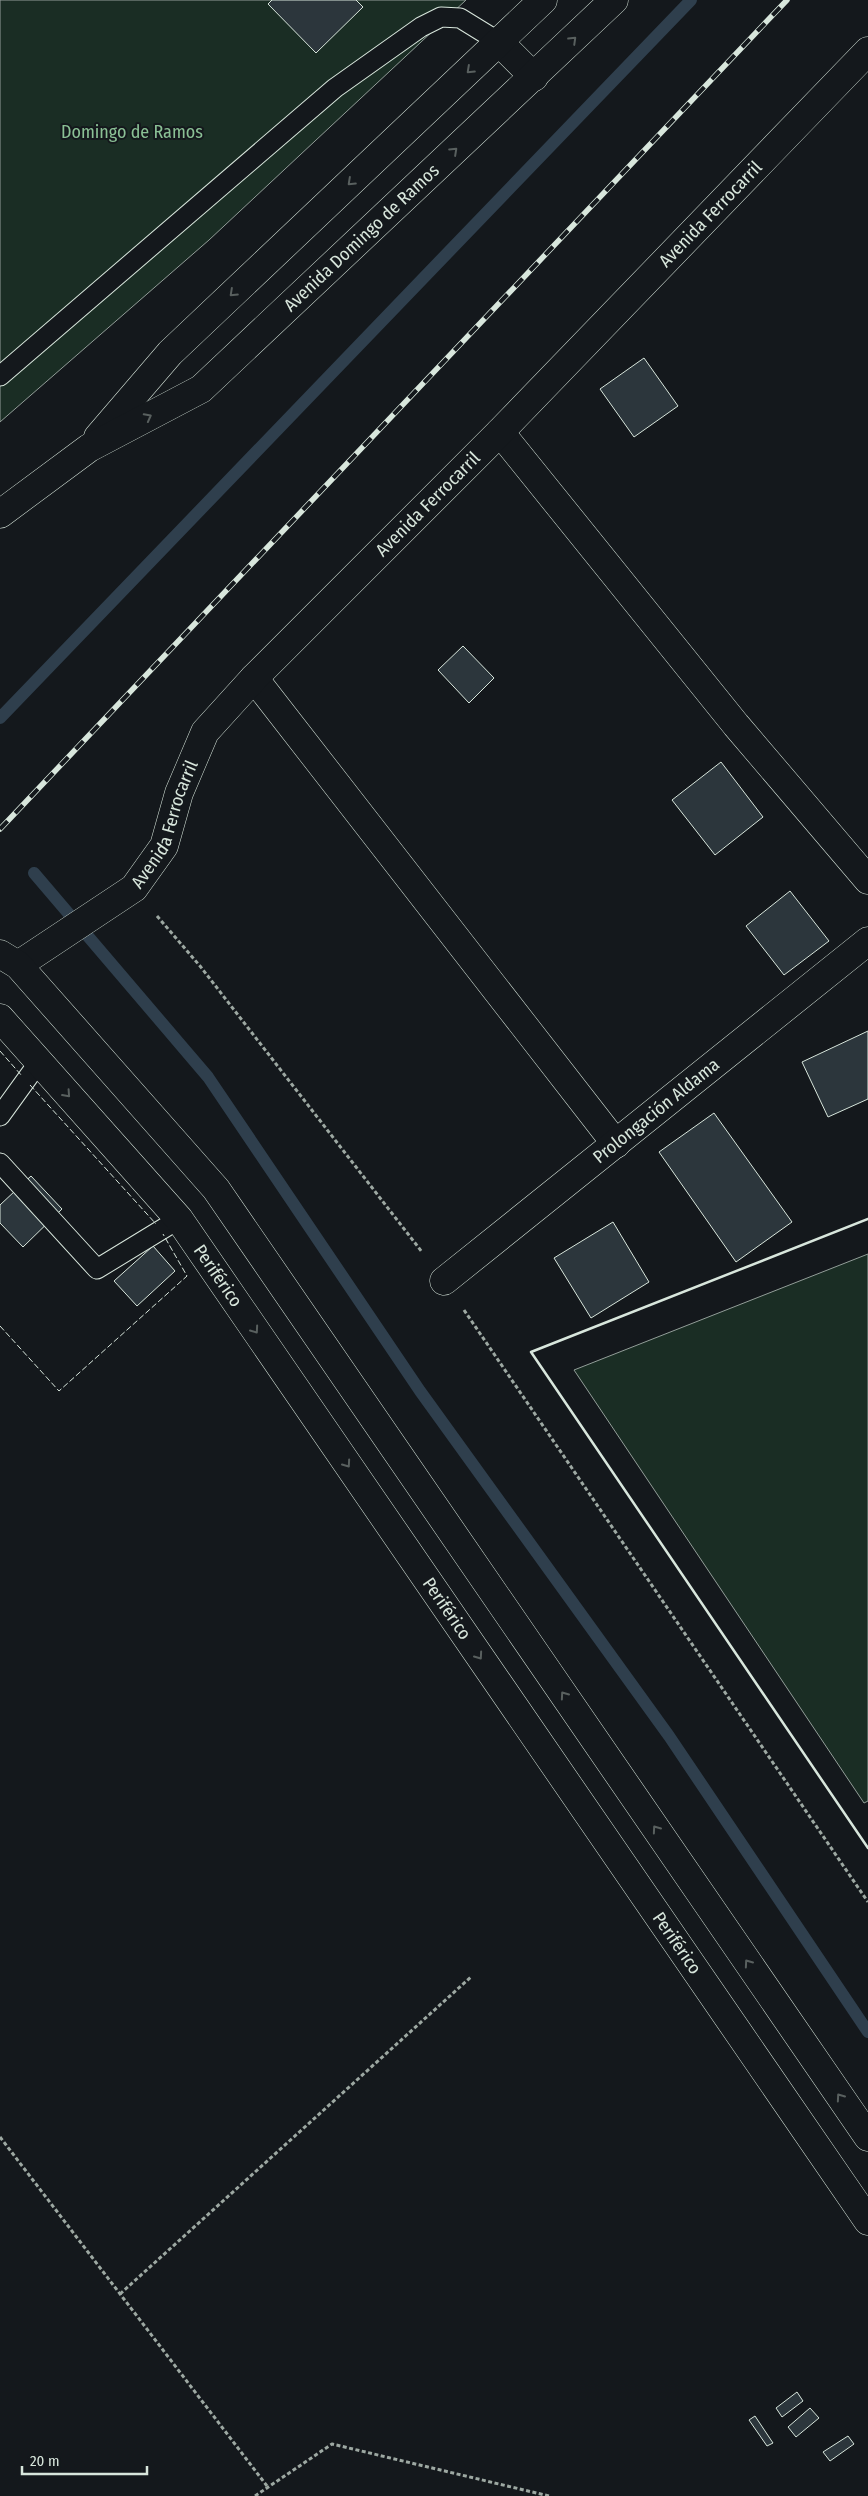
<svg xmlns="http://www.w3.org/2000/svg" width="868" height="2496" font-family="'Fira Sans Condensed',sans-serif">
<rect width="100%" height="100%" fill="#14181c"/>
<g fill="#1a2d24" stroke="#939e99">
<path d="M 0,0 L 466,0 L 209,240 L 0,422 Z"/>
<path d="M 868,1254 L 868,1801 L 864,1803 L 574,1370 Z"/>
</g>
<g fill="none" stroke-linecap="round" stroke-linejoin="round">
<g stroke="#2f3f4d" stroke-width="12">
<path d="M 0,718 L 691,0"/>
<path d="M 34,873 L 208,1077 L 420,1391 L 669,1736 L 868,2032"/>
</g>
</g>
<g fill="#2c363c" stroke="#d8e6dc">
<path d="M 272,0 L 356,0 L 363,7 L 316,53 L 268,4 Z"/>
<path d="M 644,358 L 678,406 L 634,437 L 600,389 Z"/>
<path d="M 463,646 L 494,678 L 469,703 L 438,670 Z"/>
<path d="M 721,762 L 763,817 L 715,855 L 672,800 Z"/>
<path d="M 790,891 L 829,941 L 784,975 L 746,926 Z"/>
<path d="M 868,1031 L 868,1099 L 828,1117 L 802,1062 Z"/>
<path d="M 714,1113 L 792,1222 L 736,1262 L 659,1152 Z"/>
<path d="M 31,1176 L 62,1209 L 23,1247 L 0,1223 L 0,1205 Z"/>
<path d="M 613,1222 L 649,1282 L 591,1318 L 554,1258 Z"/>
<path d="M 153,1246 L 175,1271 L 137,1306 L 114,1281 Z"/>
<path d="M 797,2392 L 803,2401 L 782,2417 L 776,2408 Z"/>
<path d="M 810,2408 L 819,2418 L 796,2437 L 788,2427 Z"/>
<path d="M 755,2416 L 773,2443 L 767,2446 L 749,2420 Z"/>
<path d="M 848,2436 L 854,2444 L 830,2461 L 823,2452 Z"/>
</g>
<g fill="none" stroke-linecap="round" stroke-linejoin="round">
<g stroke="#d8e6dc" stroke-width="21">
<g id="service">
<path d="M 0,376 L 335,88 L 421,27 L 441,17 L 460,18 L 499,42"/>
<path d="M 0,1116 L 39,1062"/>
<path d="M 0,1163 L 97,1269 L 179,1219"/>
</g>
</g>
<g stroke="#d8e6dc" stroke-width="29">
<g id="minor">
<path d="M 500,432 L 736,725 L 868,880"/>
<path d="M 254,678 L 616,1144"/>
<path id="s1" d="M 444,1281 L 868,941"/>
</g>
</g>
<g stroke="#d8e6dc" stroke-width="29">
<g id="tertiary">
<path d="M 499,42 L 534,77"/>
<path d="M 98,437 L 170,353 L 543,0"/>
<path id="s2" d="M 0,514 L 89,448 L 201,389 L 614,0"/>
<path id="s3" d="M 18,965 L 134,888 L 164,846 L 179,793 L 205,732 L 254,678 L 500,432 L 868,51"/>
</g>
</g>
<g stroke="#d8e6dc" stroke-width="29">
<g id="secondary">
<path d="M 0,954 L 18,965 L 216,1189 L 868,2137"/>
<path id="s4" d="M 0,1018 L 179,1219 L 868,2221"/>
</g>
</g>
<g stroke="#9da8a2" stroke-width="3" stroke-dasharray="4 2.5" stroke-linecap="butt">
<path d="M 157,916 L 200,966 L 422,1252"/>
<path d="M 464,1310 L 868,1902"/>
<path d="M 0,2137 L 267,2486"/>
<path d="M 120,2294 L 472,1976"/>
<path d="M 255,2496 L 332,2444 L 549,2496"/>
</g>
<use href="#service" stroke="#14181c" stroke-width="19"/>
<use href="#minor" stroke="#14181c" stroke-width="28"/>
<use href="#tertiary" stroke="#14181c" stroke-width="28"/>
<use href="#secondary" stroke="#14181c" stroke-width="28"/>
<g stroke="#d8e6dc" stroke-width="5.5">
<path id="rail" d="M 0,829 L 787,0"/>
</g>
<use href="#rail" stroke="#14181c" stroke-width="4" stroke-dasharray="11" stroke-linecap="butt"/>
<g stroke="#d8e6dc" stroke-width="1" stroke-dasharray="6 2.5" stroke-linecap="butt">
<path d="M 0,1051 L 22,1076"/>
<path d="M 30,1085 L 156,1224"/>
<path d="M 0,1326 L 59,1391 L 187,1276 L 163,1234"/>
</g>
<path stroke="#d8e6dc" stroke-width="2.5" d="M 868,1219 L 531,1352 L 868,1848"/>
</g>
<defs><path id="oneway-chevron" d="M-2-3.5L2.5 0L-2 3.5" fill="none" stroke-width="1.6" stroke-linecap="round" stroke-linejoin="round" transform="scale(1.25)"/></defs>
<g stroke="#59605f">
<use href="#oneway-chevron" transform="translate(573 40) rotate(-44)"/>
<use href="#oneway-chevron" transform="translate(470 70) rotate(137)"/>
<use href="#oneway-chevron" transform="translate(454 151) rotate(-43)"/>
<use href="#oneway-chevron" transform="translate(351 182) rotate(137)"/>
<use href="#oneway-chevron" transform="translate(233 293) rotate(137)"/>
<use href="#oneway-chevron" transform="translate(148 417) rotate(-28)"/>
<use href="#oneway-chevron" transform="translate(67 1094) rotate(48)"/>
<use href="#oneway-chevron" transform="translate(255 1330) rotate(55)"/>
<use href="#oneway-chevron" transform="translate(347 1464) rotate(55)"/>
<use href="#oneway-chevron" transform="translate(479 1656) rotate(55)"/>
<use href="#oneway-chevron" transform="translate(564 1695) rotate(-125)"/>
<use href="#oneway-chevron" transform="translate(656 1829) rotate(-125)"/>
<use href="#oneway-chevron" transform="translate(748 1963) rotate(-125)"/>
<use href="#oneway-chevron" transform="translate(840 2097) rotate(-125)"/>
</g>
<g text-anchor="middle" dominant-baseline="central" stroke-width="4" stroke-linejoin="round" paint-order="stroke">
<g font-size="18" fill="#8ac095" stroke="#14181c">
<text x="132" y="132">Domingo de Ramos</text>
</g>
<g font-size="18" fill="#d8e6dc" stroke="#14181c">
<text stroke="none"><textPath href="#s3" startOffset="1036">Avenida Ferrocarril</textPath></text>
<text stroke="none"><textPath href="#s2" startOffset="458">Avenida Domingo de Ramos</textPath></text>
<text stroke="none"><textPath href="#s3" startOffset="631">Avenida Ferrocarril</textPath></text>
<text stroke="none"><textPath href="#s3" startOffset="211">Avenida Ferrocarril</textPath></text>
<text stroke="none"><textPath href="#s1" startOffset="272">Prolongación Aldama</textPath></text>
<text stroke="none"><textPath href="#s4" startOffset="338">Periférico</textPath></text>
<text stroke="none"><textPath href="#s4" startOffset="742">Periférico</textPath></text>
<text stroke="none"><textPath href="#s4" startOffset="1148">Periférico</textPath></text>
</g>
</g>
<path d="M22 2466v8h125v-8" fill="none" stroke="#d8e6dc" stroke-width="2.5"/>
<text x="30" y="2466" font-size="15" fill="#d8e6dc" stroke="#14181c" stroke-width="4" paint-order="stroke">20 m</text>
</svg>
